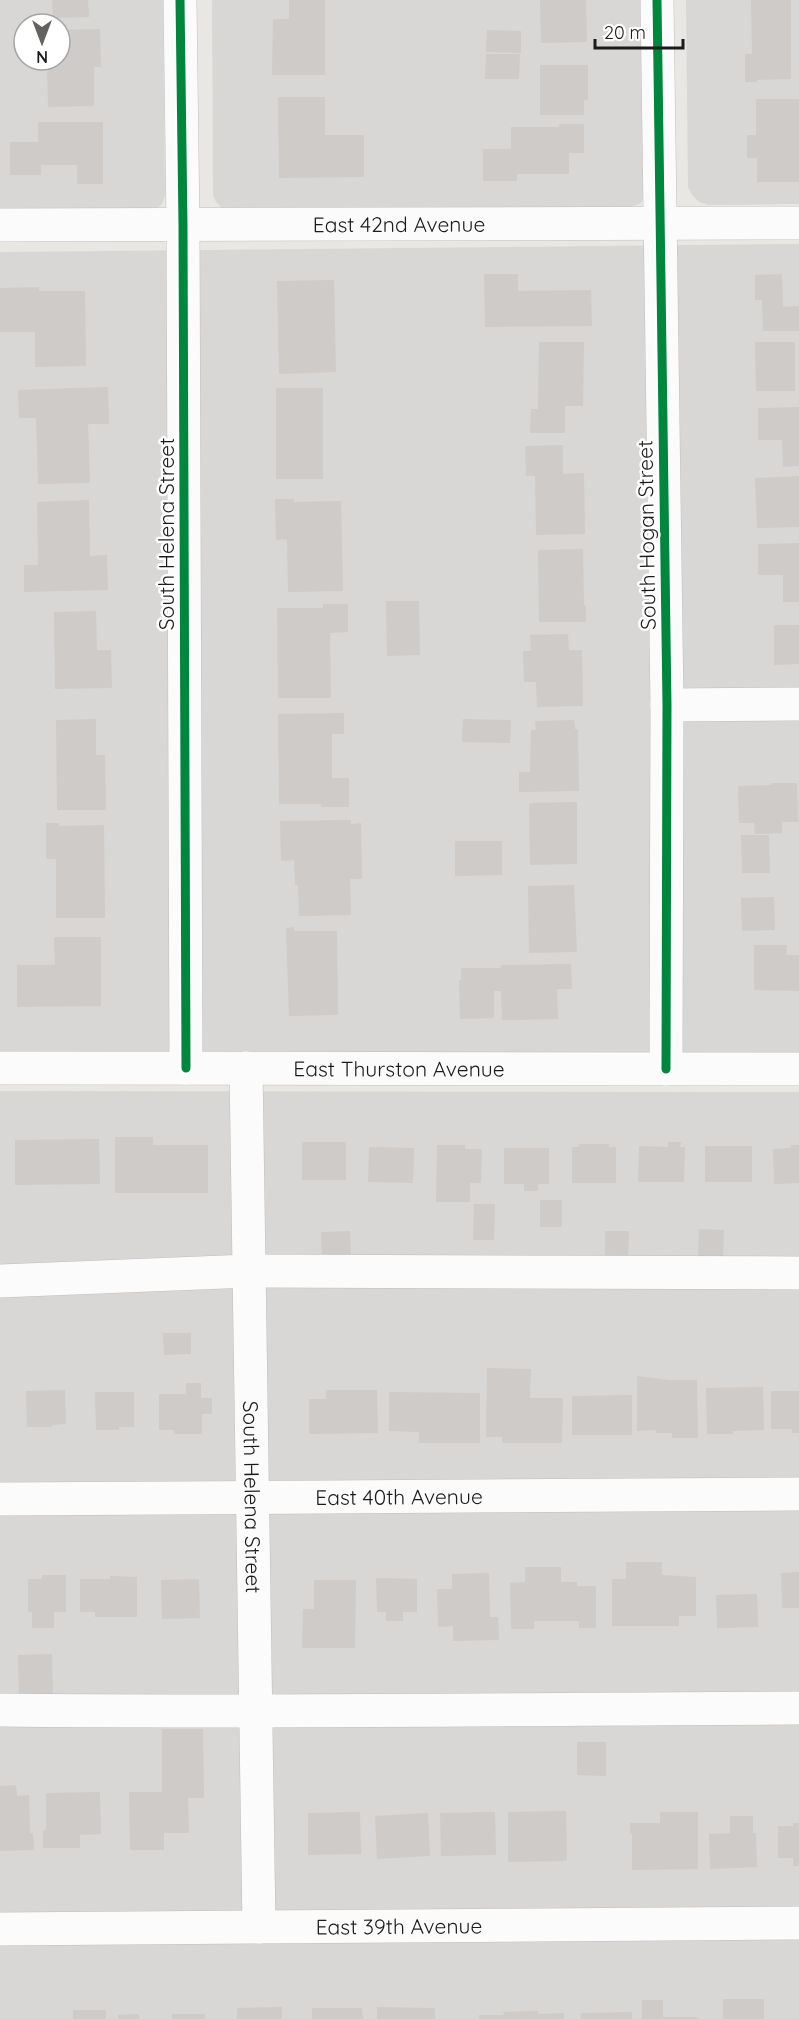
<svg xmlns="http://www.w3.org/2000/svg" width="799" height="2019" font-family="Quicksand,sans-serif">
<rect width="100%" height="100%" fill="#e9e7e4"/>
<g fill="#d8d7d5" fill-rule="evenodd">
<path d="M 0,0 L 163,0 L 165,195 L 162,204 L 156,209 L 0,213 ZM 24,24 L 60,24 L 60,60 L 24,60 Z"/>
<path d="M 212,0 L 647,0 L 648,191 L 641,203 L 629,208 L 234,213 L 222,208 L 216,202 L 213,195 Z"/>
<path d="M 686,0 L 799,0 L 799,204 L 708,205 L 699,202 L 692,195 L 688,187 Z"/>
<path d="M 799,244 L 799,1053 L 0,1051 L 0,252 Z"/>
<path d="M 0,1091 L 799,1092 L 799,2019 L 0,2019 Z"/>
</g>
<g fill="#cecbc9">
<path d="M 52,0 L 88,0 L 89,17 L 53,18 Z"/>
<path d="M 289,0 L 325,0 L 325,75 L 272,75 L 273,19 L 289,19 Z"/>
<path d="M 540,0 L 586,0 L 587,42 L 541,43 Z"/>
<path d="M 751,0 L 791,0 L 791,79 L 757,80 L 757,82 L 745,82 L 745,54 L 752,54 Z"/>
<path d="M 100,29 L 101,67 L 94,67 L 94,106 L 48,107 L 47,60 L 60,60 L 60,30 Z"/>
<path d="M 487,30 L 521,31 L 521,53 L 486,52 Z"/>
<path d="M 486,54 L 520,54 L 519,79 L 485,79 Z"/>
<path d="M 540,65 L 588,65 L 588,100 L 584,100 L 584,115 L 540,115 Z"/>
<path d="M 278,97 L 325,97 L 325,135 L 364,135 L 364,177 L 279,178 Z"/>
<path d="M 756,99 L 799,99 L 799,182 L 757,182 L 757,158 L 747,158 L 747,135 L 756,135 Z"/>
<path d="M 38,122 L 103,122 L 103,184 L 77,184 L 77,165 L 41,165 L 41,175 L 10,175 L 10,142 L 38,142 Z"/>
<path d="M 559,124 L 584,124 L 584,153 L 569,153 L 569,174 L 517,174 L 517,181 L 483,181 L 483,149 L 511,149 L 511,127 L 559,127 Z"/>
<path d="M 484,274 L 518,274 L 518,291 L 591,290 L 592,326 L 485,327 Z"/>
<path d="M 782,274 L 783,307 L 799,306 L 799,331 L 763,331 L 762,300 L 755,300 L 755,275 Z"/>
<path d="M 334,280 L 336,372 L 279,374 L 277,281 Z"/>
<path d="M 39,287 L 39,291 L 85,291 L 86,366 L 35,367 L 35,332 L 0,332 L 0,288 Z"/>
<path d="M 539,342 L 584,342 L 583,406 L 565,406 L 565,433 L 530,433 L 531,409 L 538,409 Z"/>
<path d="M 755,342 L 795,342 L 795,391 L 756,391 Z"/>
<path d="M 108,387 L 109,424 L 88,424 L 90,483 L 38,484 L 36,418 L 19,418 L 18,390 Z"/>
<rect x="276" y="388" width="47" height="91"/>
<path d="M 799,407 L 799,466 L 783,467 L 782,440 L 758,440 L 758,408 Z"/>
<path d="M 563,445 L 563,474 L 584,473 L 585,534 L 536,535 L 535,476 L 526,476 L 525,446 Z"/>
<path d="M 799,476 L 799,527 L 757,528 L 755,478 Z"/>
<path d="M 275,499 L 294,499 L 294,502 L 341,501 L 343,591 L 288,592 L 287,539 L 276,540 Z"/>
<path d="M 89,500 L 90,556 L 107,555 L 108,590 L 24,592 L 24,565 L 38,565 L 37,502 Z"/>
<path d="M 799,543 L 799,602 L 783,602 L 783,575 L 758,575 L 758,544 Z"/>
<path d="M 583,549 L 584,605 L 586,605 L 586,622 L 539,622 L 538,550 Z"/>
<path d="M 386,601 L 419,601 L 420,655 L 387,656 Z"/>
<path d="M 323,604 L 348,604 L 348,632 L 330,633 L 331,698 L 278,698 L 277,608 L 323,608 Z"/>
<path d="M 96,611 L 97,650 L 111,650 L 112,688 L 55,689 L 54,612 Z"/>
<path d="M 774,625 L 799,625 L 799,664 L 774,665 Z"/>
<path d="M 568,634 L 569,650 L 582,650 L 583,706 L 537,707 L 536,682 L 524,682 L 523,651 L 531,651 L 530,635 Z"/>
<path d="M 344,713 L 344,734 L 332,734 L 332,778 L 349,778 L 349,807 L 321,807 L 321,804 L 279,804 L 278,714 Z"/>
<path d="M 96,719 L 96,755 L 105,755 L 106,810 L 57,810 L 56,720 Z"/>
<path d="M 463,719 L 511,720 L 510,743 L 462,742 Z"/>
<path d="M 574,720 L 575,729 L 578,729 L 579,791 L 519,792 L 519,772 L 530,772 L 531,730 L 536,730 L 535,721 Z"/>
<path d="M 771,783 L 797,783 L 798,822 L 782,822 L 782,833 L 755,834 L 754,823 L 739,823 L 738,786 L 771,785 Z"/>
<path d="M 577,802 L 577,864 L 530,865 L 529,803 Z"/>
<path d="M 351,820 L 351,824 L 361,823 L 362,879 L 350,879 L 351,915 L 299,916 L 298,885 L 295,885 L 294,860 L 281,861 L 280,821 Z"/>
<path d="M 46,823 L 59,823 L 59,826 L 104,825 L 105,918 L 56,918 L 56,859 L 46,859 Z"/>
<path d="M 741,835 L 769,835 L 770,873 L 742,873 Z"/>
<path d="M 455,841 L 502,841 L 502,875 L 455,876 Z"/>
<path d="M 574,885 L 577,952 L 529,953 L 528,886 Z"/>
<path d="M 774,897 L 775,930 L 742,931 L 741,898 Z"/>
<path d="M 294,927 L 294,931 L 337,931 L 338,1015 L 289,1016 L 286,928 Z"/>
<path d="M 54,937 L 101,937 L 101,1006 L 17,1007 L 17,965 L 55,965 Z"/>
<path d="M 754,945 L 787,945 L 786,955 L 799,955 L 799,991 L 754,990 Z"/>
<path d="M 571,964 L 572,989 L 557,989 L 558,1019 L 502,1020 L 501,991 L 494,991 L 494,1018 L 460,1019 L 459,980 L 461,980 L 461,968 L 501,968 L 501,965 Z"/>
<path d="M 115,1137 L 153,1137 L 153,1145 L 208,1145 L 208,1193 L 115,1193 Z"/>
<path d="M 99,1139 L 100,1184 L 15,1185 L 15,1140 Z"/>
<rect x="302" y="1142" width="44" height="38"/>
<path d="M 668,1142 L 681,1142 L 680,1147 L 685,1147 L 684,1182 L 638,1182 L 639,1146 L 668,1147 Z"/>
<path d="M 579,1144 L 609,1144 L 609,1147 L 616,1147 L 616,1183 L 572,1183 L 572,1147 L 579,1147 Z"/>
<path d="M 437,1145 L 465,1145 L 465,1149 L 482,1149 L 481,1183 L 470,1183 L 470,1202 L 436,1202 Z"/>
<path d="M 791,1145 L 799,1145 L 799,1183 L 774,1184 L 773,1149 L 791,1148 Z"/>
<rect x="705" y="1146" width="47" height="36"/>
<path d="M 369,1147 L 414,1148 L 413,1183 L 368,1182 Z"/>
<path d="M 504,1148 L 549,1148 L 549,1184 L 538,1184 L 538,1191 L 524,1191 L 524,1184 L 504,1184 Z"/>
<rect x="540" y="1200" width="22" height="27"/>
<path d="M 474,1204 L 495,1204 L 494,1240 L 473,1240 Z"/>
<path d="M 699,1229 L 724,1230 L 723,1259 L 698,1259 Z"/>
<path d="M 350,1231 L 351,1261 L 322,1261 L 321,1232 Z"/>
<path d="M 605,1231 L 629,1231 L 628,1261 L 605,1261 Z"/>
<path d="M 163,1333 L 191,1333 L 191,1354 L 164,1355 Z"/>
<path d="M 487,1368 L 531,1369 L 530,1398 L 563,1398 L 562,1443 L 502,1443 L 502,1437 L 486,1437 Z"/>
<path d="M 637,1376 L 669,1380 L 697,1380 L 698,1438 L 672,1438 L 672,1433 L 656,1433 L 656,1430 L 637,1431 Z"/>
<path d="M 186,1383 L 201,1383 L 201,1398 L 212,1398 L 212,1414 L 202,1414 L 202,1434 L 174,1434 L 174,1430 L 159,1430 L 159,1394 L 186,1394 Z"/>
<path d="M 763,1387 L 764,1430 L 733,1431 L 733,1434 L 707,1434 L 706,1388 Z"/>
<path d="M 65,1390 L 66,1424 L 52,1425 L 52,1427 L 27,1427 L 26,1391 Z"/>
<path d="M 326,1390 L 377,1390 L 378,1433 L 309,1434 L 309,1399 L 326,1399 Z"/>
<path d="M 771,1391 L 799,1391 L 799,1433 L 792,1433 L 792,1429 L 771,1429 Z"/>
<path d="M 95,1392 L 134,1392 L 134,1427 L 119,1427 L 119,1430 L 96,1430 Z"/>
<path d="M 389,1392 L 480,1393 L 480,1443 L 419,1443 L 419,1432 L 389,1431 Z"/>
<path d="M 632,1395 L 632,1435 L 572,1435 L 572,1396 Z"/>
<path d="M 626,1562 L 662,1562 L 662,1575 L 696,1577 L 696,1616 L 679,1616 L 679,1626 L 612,1626 L 612,1579 L 626,1579 Z"/>
<path d="M 525,1567 L 561,1567 L 561,1582 L 577,1582 L 577,1586 L 596,1586 L 596,1628 L 579,1628 L 579,1621 L 534,1621 L 534,1629 L 511,1629 L 510,1583 L 525,1582 Z"/>
<path d="M 799,1572 L 799,1608 L 782,1608 L 781,1573 Z"/>
<path d="M 489,1573 L 490,1617 L 498,1617 L 499,1640 L 453,1641 L 453,1626 L 438,1627 L 437,1589 L 452,1589 L 452,1574 Z"/>
<path d="M 42,1575 L 66,1575 L 66,1612 L 54,1612 L 54,1628 L 32,1628 L 32,1612 L 28,1612 L 28,1579 L 42,1579 Z"/>
<path d="M 110,1576 L 137,1577 L 137,1617 L 95,1617 L 95,1612 L 80,1612 L 80,1579 L 110,1579 Z"/>
<path d="M 376,1578 L 417,1579 L 417,1612 L 403,1612 L 403,1621 L 386,1621 L 386,1612 L 377,1612 Z"/>
<path d="M 199,1579 L 200,1618 L 162,1619 L 161,1580 Z"/>
<path d="M 314,1580 L 356,1580 L 355,1648 L 302,1648 L 303,1609 L 314,1609 Z"/>
<path d="M 757,1594 L 758,1627 L 717,1628 L 716,1595 Z"/>
<path d="M 52,1654 L 53,1696 L 19,1696 L 18,1655 Z"/>
<path d="M 162,1729 L 203,1729 L 204,1798 L 188,1798 L 189,1833 L 164,1833 L 164,1850 L 130,1850 L 129,1792 L 162,1792 Z"/>
<path d="M 577,1742 L 606,1742 L 606,1776 L 577,1775 Z"/>
<path d="M 16,1785 L 17,1796 L 29,1795 L 30,1833 L 33,1833 L 34,1850 L 0,1851 L 0,1786 Z"/>
<path d="M 100,1792 L 101,1834 L 80,1835 L 80,1848 L 43,1848 L 43,1830 L 46,1830 L 46,1793 Z"/>
<path d="M 566,1811 L 567,1861 L 508,1862 L 508,1812 Z"/>
<path d="M 360,1812 L 361,1854 L 308,1855 L 308,1813 Z"/>
<path d="M 495,1812 L 496,1855 L 441,1856 L 440,1813 Z"/>
<path d="M 660,1812 L 698,1812 L 698,1869 L 632,1870 L 632,1834 L 630,1834 L 630,1823 L 660,1823 Z"/>
<path d="M 428,1813 L 430,1856 L 377,1859 L 375,1816 Z"/>
<path d="M 730,1816 L 753,1816 L 753,1833 L 756,1833 L 757,1867 L 710,1869 L 709,1834 L 730,1833 Z"/>
<path d="M 793,1823 L 799,1823 L 799,1866 L 793,1866 L 793,1858 L 778,1858 L 778,1826 L 793,1826 Z"/>
<rect x="723" y="1999" width="41" height="20"/>
<path d="M 642,2000 L 663,2000 L 663,2017 L 698,2017 L 698,2019 L 642,2019 Z"/>
<path d="M 282,2007 L 282,2019 L 237,2019 L 237,2008 Z"/>
<path d="M 377,2007 L 435,2008 L 435,2019 L 377,2019 Z"/>
<path d="M 312,2008 L 362,2008 L 363,2019 L 312,2019 Z"/>
<rect x="73" y="2010" width="33" height="9"/>
<path d="M 538,2011 L 538,2014 L 564,2013 L 564,2019 L 479,2019 L 479,2015 L 504,2015 L 503,2012 Z"/>
<path d="M 632,2012 L 632,2019 L 581,2019 L 581,2013 Z"/>
<path d="M 139,2014 L 139,2019 L 118,2019 L 118,2015 Z"/>
<rect x="172" y="2014" width="33" height="5"/>
</g>
<g fill="none" stroke-linecap="round" stroke-linejoin="round">
<g stroke="#bfbebc" stroke-width="34">
<g id="minor">
<path d="M 180,0 L 183,225 L 186,1068"/>
<path d="M 657,0 L 667,705 L 666,1069"/>
<path id="s1" d="M 0,225 L 799,223"/>
<path d="M 667,705 L 799,704"/>
<path id="s2" d="M 0,1068 L 799,1069"/>
<path id="s3" d="M 246,1068 L 259,1927"/>
<path d="M 0,1281 L 249,1271 L 799,1273"/>
<path id="s4" d="M 0,1499 L 799,1494"/>
<path d="M 0,1710 C 266,1713 533,1709 799,1708"/>
<path id="s5" d="M 0,1929 L 799,1923"/>
</g>
</g>
<use href="#minor" stroke="#fcfbfb" stroke-width="33"/>
<g stroke="#fff" stroke-width="13">
<g id="cycleway">
<path d="M 180,0 L 183,225 L 186,1068"/>
<path d="M 657,0 L 667,705 L 666,1069"/>
</g>
</g>
<use href="#cycleway" stroke="#00873e" stroke-width="9"/>
</g>
<g text-anchor="middle" dominant-baseline="central" stroke-width="5" stroke-linejoin="round" paint-order="stroke">
<g font-size="21" fill="#1b1b1b" stroke="#fff">
<text stroke="none"><textPath href="#s1" startOffset="399">East 42nd Avenue</textPath></text>
<text transform="translate(166 534) rotate(-90)">South Helena Street</text>
<text transform="translate(646 535) rotate(-91)">South Hogan Street</text>
<text stroke="none"><textPath href="#s2" startOffset="399">East Thurston Avenue</textPath></text>
<text stroke="none"><textPath href="#s4" startOffset="399">East 40th Avenue</textPath></text>
<text stroke="none"><textPath href="#s3" startOffset="429">South Helena Street</textPath></text>
<text stroke="none"><textPath href="#s5" startOffset="399">East 39th Avenue</textPath></text>
</g>
</g>
<g transform="translate(42 42) rotate(180)"><circle r="28" fill="#ffffff" stroke="#a4a4a4" stroke-width="1.5"/>
<path d="M0-4.5L10 22L0 15L-10 22Z" fill="#636261"/>
<text y="-9" font-size="16" font-weight="bold" text-anchor="middle" fill="#1b1b1b">N</text>
</g>
<path d="M595 39v9h88v-9" fill="none" stroke="#1b1b1b" stroke-width="3"/>
<text x="604" y="39" font-size="18" fill="#1b1b1b" stroke="#ffffff" stroke-width="4.5" paint-order="stroke">20 m</text>
</svg>
